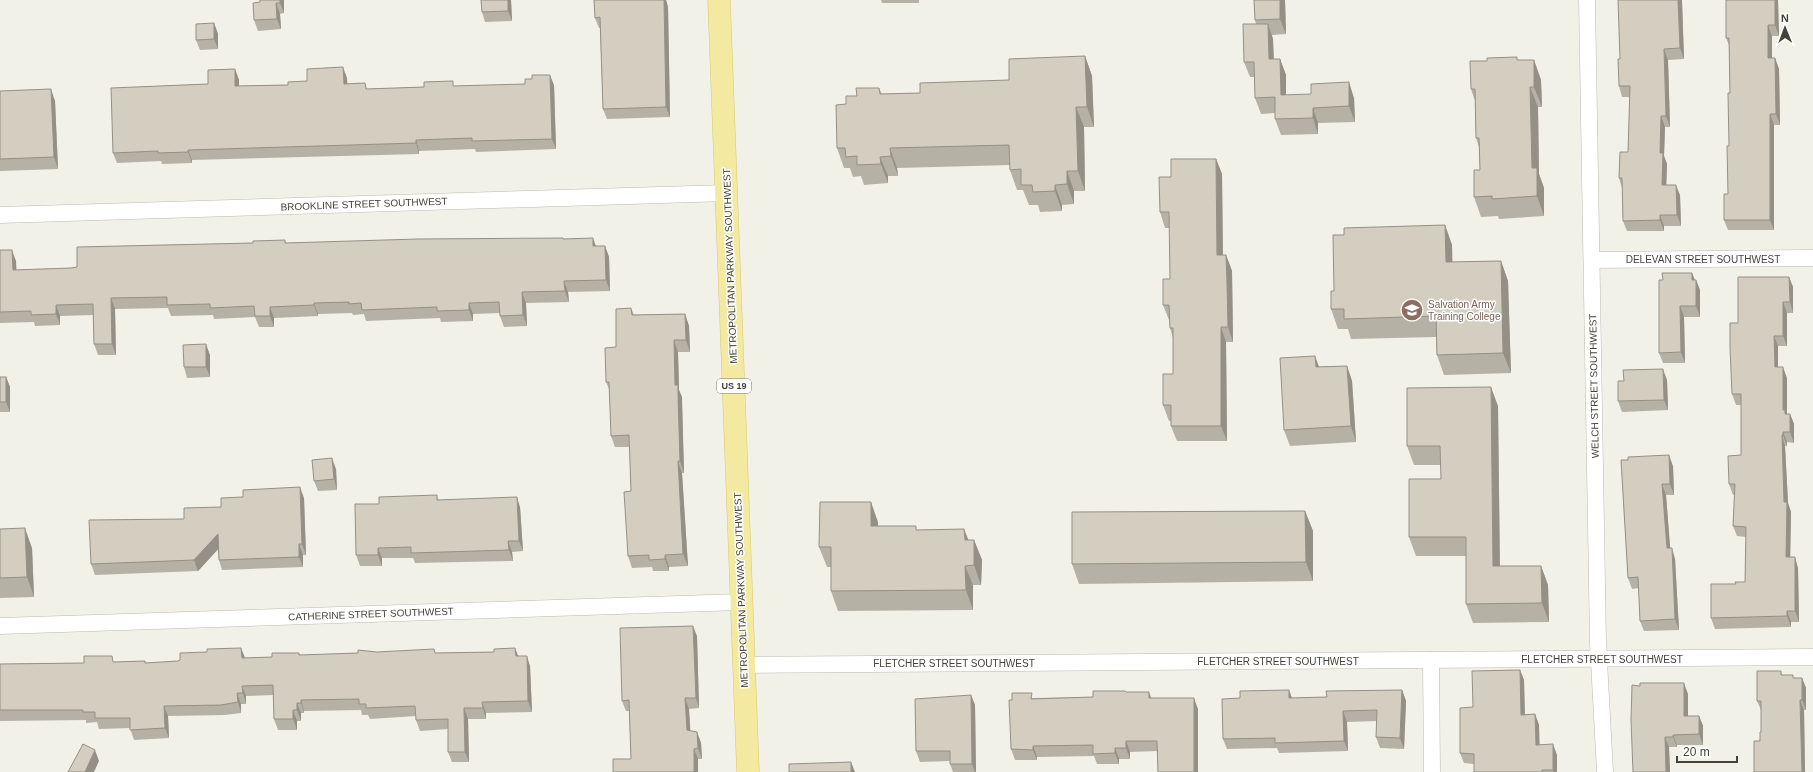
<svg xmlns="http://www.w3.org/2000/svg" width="1813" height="772" font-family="Arial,sans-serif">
<rect width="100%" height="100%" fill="#f2f1e8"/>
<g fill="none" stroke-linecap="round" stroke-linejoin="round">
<g stroke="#bdbaac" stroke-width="17">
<g id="street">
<path d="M 1587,0 L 1598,643 L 1605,772"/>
<path d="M 0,215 L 727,193"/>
<path d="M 1592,260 L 1813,258"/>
<path d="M 0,626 L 741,602"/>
<path d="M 1431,660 L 1432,772"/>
<path d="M 744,665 L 1813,657"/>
</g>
</g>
<g stroke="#d7c872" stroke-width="23">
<path id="primary" d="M 719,0 L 748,772"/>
</g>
<use href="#street" stroke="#fff" stroke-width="16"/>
<use href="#primary" stroke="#f3e9a0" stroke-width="22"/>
</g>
<g fill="#b5b1a4">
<path d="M 260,0 L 284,0 L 284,13 L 280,14 L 281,29 L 258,31 L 254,20 L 260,2 Z"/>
<path d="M 481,0 L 511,0 L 512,21 L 485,22 L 482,12 Z"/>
<path d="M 594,0 L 666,0 L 668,7 L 670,117 L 607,119 L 603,109 L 600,28 L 599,28 L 595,18 Z"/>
<path d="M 881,0 L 919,0 L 919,3 L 882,3 Z"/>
<path d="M 1250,0 L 1285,0 L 1286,34 L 1272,35 L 1273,39 L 1274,59 L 1280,59 L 1286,75 L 1286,95 L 1354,98 L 1355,122 L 1318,123 L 1318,134 L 1281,135 L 1275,119 L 1275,113 L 1261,114 L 1255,98 L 1255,77 L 1250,77 L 1244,62 L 1256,24 L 1255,20 L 1254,0 Z"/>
<path d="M 1726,0 L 1778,0 L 1779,36 L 1772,36 L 1772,58 L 1775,58 L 1779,69 L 1780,125 L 1774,125 L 1774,230 L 1728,230 L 1724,220 L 1728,194 L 1729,146 L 1730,93 L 1729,45 L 1726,38 Z"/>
<path d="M 1682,1 L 1684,59 L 1668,60 L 1670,127 L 1665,127 L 1664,156 L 1667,164 L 1666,185 L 1680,195 L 1681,226 L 1664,226 L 1664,231 L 1627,231 L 1623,221 L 1622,188 L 1619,178 L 1628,152 L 1630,97 L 1622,97 L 1619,86 L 1620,59 Z"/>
<path d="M 214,23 L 218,34 L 218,49 L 200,50 L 196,40 Z"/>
<path d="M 1085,56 L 1092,76 L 1094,127 L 1084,127 L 1085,191 L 1074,191 L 1074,204 L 1062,205 L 1062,211 L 1040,212 L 1038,205 L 1029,205 L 1023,190 L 1017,190 L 1010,170 L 1010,165 L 897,168 L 898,176 L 888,176 L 888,183 L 864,185 L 861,176 L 853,177 L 850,168 L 844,168 L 837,148 L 857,96 L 879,88 L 882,94 L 920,93 L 1009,80 Z"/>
<path d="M 1518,60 L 1534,60 L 1541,80 L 1542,107 L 1538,107 L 1539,174 L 1544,188 L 1544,216 L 1499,219 L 1498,216 L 1481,217 L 1474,197 L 1480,170 L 1479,147 L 1476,138 L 1475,101 L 1471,89 Z"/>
<path d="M 235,69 L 239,80 L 239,86 L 288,85 L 307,81 L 347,78 L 347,84 L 365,83 L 367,89 L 454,86 L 554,85 L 556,149 L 476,152 L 475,149 L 419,151 L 419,154 L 192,160 L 192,163 L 162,164 L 161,161 L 117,163 L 113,153 L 208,84 Z"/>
<path d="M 0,91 L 55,101 L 58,169 L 0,171 Z"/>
<path d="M 1216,159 L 1222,174 L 1223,255 L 1226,255 L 1232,271 L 1233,342 L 1226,342 L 1227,441 L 1177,441 L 1171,426 L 1171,421 L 1169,421 L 1163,405 L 1173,374 L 1173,338 L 1170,328 L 1169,320 L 1163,305 L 1170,279 L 1170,228 L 1165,228 L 1160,212 Z"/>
<path d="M 1445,225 L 1452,245 L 1452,262 L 1501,261 L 1508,281 L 1511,373 L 1444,375 L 1437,355 L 1436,337 L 1351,339 L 1348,329 L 1338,329 L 1331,309 L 1344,235 Z"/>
<path d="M 564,239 L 596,246 L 605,246 L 609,257 L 610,291 L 568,292 L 569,302 L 526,303 L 527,326 L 504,327 L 500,316 L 500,313 L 473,314 L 473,321 L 441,322 L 440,318 L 366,321 L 364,314 L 353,315 L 352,313 L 318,314 L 318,316 L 274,318 L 274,327 L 259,327 L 255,317 L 214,319 L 213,315 L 171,316 L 168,308 L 115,309 L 116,355 L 98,355 L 94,344 L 93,315 L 60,316 L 60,325 L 35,326 L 34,322 L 0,323 L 0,250 L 16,261 L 16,270 L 71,268 L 253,243 L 285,240 L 286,243 Z"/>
<path d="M 1692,273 L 1695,280 L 1696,280 L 1700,290 L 1700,317 L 1684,317 L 1685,363 L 1663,363 L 1659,353 L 1663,280 Z"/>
<path d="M 1789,277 L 1793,287 L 1793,313 L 1787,313 L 1787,346 L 1778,346 L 1778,367 L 1787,378 L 1787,414 L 1790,414 L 1794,424 L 1794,443 L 1787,442 L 1787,446 L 1785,446 L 1788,503 L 1791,512 L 1790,557 L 1798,568 L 1799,622 L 1791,622 L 1791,627 L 1715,629 L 1711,618 L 1736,584 L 1745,582 L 1746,537 L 1737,536 L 1733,526 L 1735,494 L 1733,495 L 1729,484 L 1741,455 L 1741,405 L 1736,405 L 1732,394 L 1738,323 Z"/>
<path d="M 631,308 L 634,315 L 685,314 L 689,326 L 690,352 L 678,352 L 679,390 L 682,397 L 682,407 L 684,473 L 682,473 L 688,566 L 669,567 L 669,571 L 653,571 L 652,567 L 632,568 L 628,556 L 631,491 L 630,447 L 615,447 L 611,436 L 610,391 L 606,382 Z"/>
<path d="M 210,355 L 210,377 L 187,378 L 184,367 Z"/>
<path d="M 1347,366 L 1352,381 L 1356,442 L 1290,446 L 1284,430 L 1319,367 Z"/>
<path d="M 0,377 L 6,377 L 10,387 L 10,412 L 0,412 Z"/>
<path d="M 1667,380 L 1668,410 L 1622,412 L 1618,401 L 1624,381 Z"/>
<path d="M 1498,406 L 1500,566 L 1541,566 L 1548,585 L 1549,622 L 1473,623 L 1466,604 L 1466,556 L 1416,556 L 1409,537 L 1441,479 L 1441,465 L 1414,465 L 1407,446 Z"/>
<path d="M 1621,460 L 1673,466 L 1674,495 L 1666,495 L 1670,548 L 1675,559 L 1679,630 L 1644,631 L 1640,621 L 1639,588 L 1632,589 L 1628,578 Z"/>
<path d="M 336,469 L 337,490 L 318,491 L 314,481 Z"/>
<path d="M 437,495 L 438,500 L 520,507 L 523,551 L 512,552 L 513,561 L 415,563 L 413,558 L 382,558 L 382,566 L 360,566 L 356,555 L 379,504 Z"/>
<path d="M 304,498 L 306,555 L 303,555 L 303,567 L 222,570 L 219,560 L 218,549 L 198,571 L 95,575 L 91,564 L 184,519 L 221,507 Z"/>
<path d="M 1305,511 L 1313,531 L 1313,581 L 1079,584 L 1072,564 Z"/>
<path d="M 878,522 L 878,526 L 918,530 L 964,529 L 968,540 L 974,540 L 982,560 L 981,585 L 973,585 L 973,610 L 838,611 L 831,591 L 831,567 L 827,567 L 819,547 Z"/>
<path d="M 0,529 L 32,548 L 34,597 L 0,598 Z"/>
<path d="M 697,636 L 699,708 L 689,709 L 690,731 L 697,732 L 701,743 L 702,759 L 631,759 L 629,711 L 626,711 L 622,701 Z"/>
<path d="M 241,648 L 245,658 L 272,657 L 377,652 L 436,653 L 494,652 L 515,648 L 518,656 L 530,666 L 532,712 L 486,713 L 486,719 L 468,719 L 469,762 L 452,762 L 448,752 L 448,729 L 420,731 L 416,720 L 416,716 L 370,719 L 368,715 L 362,715 L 361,710 L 304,711 L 304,713 L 301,713 L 301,721 L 297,721 L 297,730 L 278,730 L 274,719 L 273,695 L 246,696 L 246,704 L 241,704 L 241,713 L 225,715 L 168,716 L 169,738 L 134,740 L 130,728 L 99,729 L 97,722 L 86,723 L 86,720 L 0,721 L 0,664 L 84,663 L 145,661 L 146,663 L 178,661 L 207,652 Z"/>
<path d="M 1520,670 L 1524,680 L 1525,715 L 1535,714 L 1539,725 L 1539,745 L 1557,755 L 1557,772 L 1474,772 L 1474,764 L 1464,763 L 1460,753 L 1473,707 Z"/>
<path d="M 1781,671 L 1782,675 L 1795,678 L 1802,678 L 1806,688 L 1806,710 L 1804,710 L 1805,772 L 1754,772 L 1761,732 L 1761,710 L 1757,701 Z"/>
<path d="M 1289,690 L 1292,698 L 1327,697 L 1402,690 L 1406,701 L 1404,749 L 1380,748 L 1376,737 L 1377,721 L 1347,722 L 1348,751 L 1279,753 L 1277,748 L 1227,749 L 1223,739 L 1240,698 Z"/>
<path d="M 1125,691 L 1126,692 L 1151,698 L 1198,709 L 1198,772 L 1158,772 L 1157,751 L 1130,752 L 1130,759 L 1119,759 L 1119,764 L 1097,764 L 1094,756 L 1037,757 L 1037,760 L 1015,760 L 1011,749 L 1012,700 L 1034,698 L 1093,697 Z"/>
<path d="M 1688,694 L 1688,716 L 1699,716 L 1703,726 L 1703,745 L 1677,745 L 1677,747 L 1669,747 L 1670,772 L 1633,772 Z"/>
<path d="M 971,695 L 975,705 L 976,772 L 953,772 L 950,764 L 950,761 L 920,762 L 916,751 Z"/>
</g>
<g fill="#949086">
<path d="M 280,0 L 284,0 L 284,13 L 280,3 Z"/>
<path d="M 508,0 L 511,0 L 512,21 L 508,11 Z"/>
<path d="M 664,0 L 666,0 L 668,7 L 670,117 L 666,107 Z"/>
<path d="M 1280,0 L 1285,0 L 1286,34 L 1280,19 Z"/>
<path d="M 1678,0 L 1682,0 L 1682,1 L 1684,59 L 1680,48 Z"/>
<path d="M 1775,0 L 1778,0 L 1779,36 L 1775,25 Z"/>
<path d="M 276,3 L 280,14 L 281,29 L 277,19 Z"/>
<path d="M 214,23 L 218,34 L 218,49 L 214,39 Z"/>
<path d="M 1268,24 L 1273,39 L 1274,75 L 1269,59 Z"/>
<path d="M 1768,25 L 1772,36 L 1772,69 L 1768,58 Z"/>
<path d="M 1664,49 L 1668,60 L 1670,127 L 1666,116 Z"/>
<path d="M 1085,56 L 1092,76 L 1094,127 L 1087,107 Z"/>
<path d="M 1775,58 L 1779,69 L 1780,125 L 1776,114 Z"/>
<path d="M 1280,59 L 1286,75 L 1286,110 L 1281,95 Z"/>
<path d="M 1534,60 L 1541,80 L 1542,107 L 1534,87 Z"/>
<path d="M 343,67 L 347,78 L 348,95 L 344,84 Z"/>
<path d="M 235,69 L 239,80 L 239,96 L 235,86 Z"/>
<path d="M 550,75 L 554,85 L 556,149 L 552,139 Z"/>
<path d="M 1349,82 L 1354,98 L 1355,122 L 1349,106 Z"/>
<path d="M 1530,87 L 1538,107 L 1539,174 L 1544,188 L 1544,216 L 1537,196 L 1532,168 Z"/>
<path d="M 51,89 L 55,101 L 58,169 L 54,157 Z"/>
<path d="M 1076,107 L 1084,127 L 1085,191 L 1078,171 Z"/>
<path d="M 1313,108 L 1318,123 L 1318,134 L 1313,118 Z"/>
<path d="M 1770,114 L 1774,125 L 1774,230 L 1770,220 Z"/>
<path d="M 1661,116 L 1665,127 L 1664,156 L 1667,164 L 1666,195 L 1662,185 L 1660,153 Z"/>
<path d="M 416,140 L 419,151 L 419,154 L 416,143 Z"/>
<path d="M 890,148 L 897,168 L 898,176 L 891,156 Z"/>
<path d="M 188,150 L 192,160 L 192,163 L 188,152 Z"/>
<path d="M 880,157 L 888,176 L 888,183 L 881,164 Z"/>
<path d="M 1216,159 L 1222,174 L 1223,271 L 1217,255 Z"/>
<path d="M 1067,171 L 1074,191 L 1074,204 L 1067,184 Z"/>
<path d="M 1055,185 L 1062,205 L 1062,211 L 1055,191 Z"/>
<path d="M 1676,185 L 1680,195 L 1681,226 L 1677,215 Z"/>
<path d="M 1660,215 L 1664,226 L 1664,231 L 1660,220 Z"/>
<path d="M 1445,225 L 1452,245 L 1453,282 L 1446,262 Z"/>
<path d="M 593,238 L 597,249 L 593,246 Z"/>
<path d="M 605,246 L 609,257 L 610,291 L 606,280 Z"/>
<path d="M 12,250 L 16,261 L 17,281 L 13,270 Z"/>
<path d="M 1226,255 L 1232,271 L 1233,342 L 1228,327 Z"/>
<path d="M 1501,261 L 1508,281 L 1511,373 L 1503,353 Z"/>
<path d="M 1692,273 L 1696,283 L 1696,280 L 1700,290 L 1700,317 L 1696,306 L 1692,280 Z"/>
<path d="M 1789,277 L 1793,287 L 1793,313 L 1790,302 Z"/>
<path d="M 564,281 L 568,292 L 569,302 L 565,291 Z"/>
<path d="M 522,292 L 526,303 L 527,326 L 523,315 Z"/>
<path d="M 111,298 L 115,309 L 116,355 L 112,344 Z"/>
<path d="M 1783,302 L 1787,313 L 1787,346 L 1783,336 Z"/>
<path d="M 314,303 L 318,314 L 318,316 L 314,305 Z"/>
<path d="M 469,303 L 473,314 L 473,321 L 469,310 Z"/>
<path d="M 56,305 L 60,316 L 60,325 L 56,314 Z"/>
<path d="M 1680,306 L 1684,317 L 1685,363 L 1681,352 Z"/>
<path d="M 270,307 L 274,318 L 274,327 L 270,316 Z"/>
<path d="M 685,314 L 689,326 L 690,352 L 686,340 Z"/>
<path d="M 1221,327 L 1226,342 L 1227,441 L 1221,426 Z"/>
<path d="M 1774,336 L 1778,346 L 1778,378 L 1775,367 Z"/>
<path d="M 674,340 L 678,352 L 679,390 L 682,397 L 684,473 L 680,461 L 675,385 Z"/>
<path d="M 206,344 L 210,355 L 210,377 L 206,367 Z"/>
<path d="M 1315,356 L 1321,372 L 1316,367 Z"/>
<path d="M 1347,366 L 1352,381 L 1356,442 L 1351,426 Z"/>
<path d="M 1783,367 L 1787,378 L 1787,416 L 1789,420 L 1783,410 Z"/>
<path d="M 1663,369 L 1667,380 L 1668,410 L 1664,400 Z"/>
<path d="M 6,377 L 10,387 L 10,412 L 6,402 Z"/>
<path d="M 1491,387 L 1498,406 L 1500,585 L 1493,566 Z"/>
<path d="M 1790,414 L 1794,424 L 1794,443 L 1790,432 Z"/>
<path d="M 1783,432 L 1787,442 L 1787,446 L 1783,435 Z"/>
<path d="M 1782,435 L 1785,446 L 1788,503 L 1791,512 L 1790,568 L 1786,557 Z"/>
<path d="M 1669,455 L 1673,466 L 1674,495 L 1670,484 Z"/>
<path d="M 332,458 L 336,469 L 337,490 L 334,479 Z"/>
<path d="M 678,461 L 682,473 L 688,566 L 683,554 Z"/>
<path d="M 1662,484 L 1666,495 L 1671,559 L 1667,548 Z"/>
<path d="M 300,487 L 304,498 L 306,555 L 302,544 Z"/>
<path d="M 517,497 L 520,507 L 523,551 L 519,541 Z"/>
<path d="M 871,502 L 878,522 L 878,546 L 871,526 Z"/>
<path d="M 1305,511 L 1313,531 L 1313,581 L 1306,562 Z"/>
<path d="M 25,528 L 32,548 L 34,597 L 27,577 Z"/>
<path d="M 964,529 L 972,549 L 965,540 Z"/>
<path d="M 218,534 L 222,545 L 198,571 L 194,560 Z"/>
<path d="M 974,540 L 982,560 L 981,585 L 974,565 Z"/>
<path d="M 508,541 L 512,552 L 513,561 L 509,550 Z"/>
<path d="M 299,544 L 303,555 L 303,567 L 299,557 Z"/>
<path d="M 378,548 L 382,558 L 382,566 L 378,555 Z"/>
<path d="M 1672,548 L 1675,559 L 1679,630 L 1675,619 Z"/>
<path d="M 665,555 L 669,567 L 669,571 L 665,559 Z"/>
<path d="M 1795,557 L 1798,568 L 1799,622 L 1795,611 Z"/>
<path d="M 965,566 L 973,585 L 973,610 L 966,590 Z"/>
<path d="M 1541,566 L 1548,585 L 1549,622 L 1542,603 Z"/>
<path d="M 1787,611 L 1791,622 L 1791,627 L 1787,616 Z"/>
<path d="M 693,626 L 697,636 L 699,708 L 696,698 Z"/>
<path d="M 241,648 L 245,658 L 242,658 Z"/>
<path d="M 515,648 L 519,658 L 516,656 Z"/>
<path d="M 527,656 L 530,666 L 532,712 L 528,701 Z"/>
<path d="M 1520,670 L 1524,680 L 1525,725 L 1521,715 Z"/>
<path d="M 1802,678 L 1806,688 L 1806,710 L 1802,700 Z"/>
<path d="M 1684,683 L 1688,694 L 1688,727 L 1684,716 Z"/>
<path d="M 242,686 L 246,696 L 246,704 L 243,693 Z"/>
<path d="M 1289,690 L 1293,701 L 1289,698 Z"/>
<path d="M 1402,690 L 1406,701 L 1404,749 L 1400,738 Z"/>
<path d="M 1149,692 L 1153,703 L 1149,698 Z"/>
<path d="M 237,693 L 241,704 L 241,713 L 238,702 Z"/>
<path d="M 971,695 L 975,705 L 976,772 L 975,772 L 972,764 Z"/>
<path d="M 685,698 L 689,709 L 691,741 L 687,730 Z"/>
<path d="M 1194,698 L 1198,709 L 1198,772 L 1194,772 Z"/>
<path d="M 301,700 L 304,711 L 304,713 L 301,703 Z"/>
<path d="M 1800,700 L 1804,710 L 1805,772 L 1802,772 Z"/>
<path d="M 482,702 L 486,713 L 486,719 L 483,708 Z"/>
<path d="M 297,703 L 301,713 L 301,721 L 297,710 Z"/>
<path d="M 164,706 L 168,716 L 169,738 L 165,728 Z"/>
<path d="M 464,708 L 468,719 L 469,762 L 465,752 Z"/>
<path d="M 293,710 L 297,721 L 297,730 L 293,719 Z"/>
<path d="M 1343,711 L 1347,722 L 1348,751 L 1344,741 Z"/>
<path d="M 1535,714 L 1539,725 L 1540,756 L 1536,745 Z"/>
<path d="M 1699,716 L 1703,726 L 1703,745 L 1699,734 Z"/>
<path d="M 697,732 L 701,743 L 702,759 L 698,748 Z"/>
<path d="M 1673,735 L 1677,745 L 1677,747 L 1673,737 Z"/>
<path d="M 1665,737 L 1669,747 L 1670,772 L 1666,772 Z"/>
<path d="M 1126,741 L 1130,752 L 1130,759 L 1126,748 Z"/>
<path d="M 1553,744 L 1557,755 L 1557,772 L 1554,772 L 1553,770 Z"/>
<path d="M 1033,746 L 1037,757 L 1037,760 L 1033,750 Z"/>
<path d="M 1115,748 L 1119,759 L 1119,764 L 1115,753 Z"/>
<path d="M 694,749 L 698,759 L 698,772 L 694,772 Z"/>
<path d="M 95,750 L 99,761 L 94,772 L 85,772 Z"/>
<path d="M 851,762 L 855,772 L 851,772 Z"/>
</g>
<g fill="#d3cebf" stroke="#949086">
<path d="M 260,0 L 280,0 L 280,3 L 276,3 L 277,19 L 254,20 L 253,3 L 260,2 Z"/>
<path d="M 481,0 L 508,0 L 508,11 L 482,12 Z"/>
<path d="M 594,0 L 664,0 L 666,107 L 603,109 L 600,17 L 595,18 Z"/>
<path d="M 1254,0 L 1280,0 L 1280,19 L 1255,20 Z"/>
<path d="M 1618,0 L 1678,0 L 1680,48 L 1664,49 L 1666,116 L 1661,116 L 1660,153 L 1663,153 L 1662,185 L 1676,185 L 1677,215 L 1660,215 L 1660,220 L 1623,221 L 1622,178 L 1619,178 L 1620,152 L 1628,152 L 1630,86 L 1619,86 L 1618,59 L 1620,59 Z"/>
<path d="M 1726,0 L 1775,0 L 1775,25 L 1768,25 L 1768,58 L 1775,58 L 1776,114 L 1770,114 L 1770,220 L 1724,220 L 1724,194 L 1728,194 L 1727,146 L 1729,146 L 1728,93 L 1730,93 L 1729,38 L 1726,38 Z"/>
<path d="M 214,23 L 214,39 L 196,40 L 196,24 Z"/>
<path d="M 1243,24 L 1268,24 L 1269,59 L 1280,59 L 1281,95 L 1311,94 L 1311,84 L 1349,82 L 1349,106 L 1313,108 L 1313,118 L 1275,119 L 1275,97 L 1255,98 L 1254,62 L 1244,62 Z"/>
<path d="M 1085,56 L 1087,107 L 1076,107 L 1078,171 L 1067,171 L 1067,184 L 1055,185 L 1055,191 L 1033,192 L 1032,185 L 1021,185 L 1021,169 L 1010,170 L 1009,145 L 890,148 L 891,156 L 880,157 L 881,164 L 857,165 L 857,156 L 846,157 L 845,148 L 837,148 L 836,105 L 846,104 L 846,96 L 857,96 L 856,88 L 879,88 L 880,94 L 920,93 L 920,83 L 1009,80 L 1009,59 Z"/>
<path d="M 1517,57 L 1517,60 L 1534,60 L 1534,87 L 1530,87 L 1532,168 L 1537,168 L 1537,196 L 1492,199 L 1492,196 L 1474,197 L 1474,170 L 1480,170 L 1479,138 L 1476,138 L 1475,89 L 1471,89 L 1470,61 L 1487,61 L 1487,58 Z"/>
<path d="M 343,67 L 344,84 L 365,83 L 366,89 L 424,87 L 424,82 L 453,81 L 453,86 L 525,84 L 525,79 L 532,79 L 532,75 L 550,75 L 552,139 L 472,141 L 472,138 L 416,140 L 416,143 L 188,150 L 188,152 L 158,153 L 158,151 L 113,153 L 111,88 L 208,84 L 208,70 L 235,69 L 235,86 L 288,85 L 288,82 L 307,81 L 307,69 Z"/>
<path d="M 51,89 L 54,157 L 0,159 L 0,91 Z"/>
<path d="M 1171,159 L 1216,159 L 1217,255 L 1226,255 L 1227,283 L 1228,327 L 1221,327 L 1221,426 L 1171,426 L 1171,405 L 1163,405 L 1163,374 L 1173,374 L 1173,328 L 1170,328 L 1169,305 L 1163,305 L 1163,279 L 1170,279 L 1169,212 L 1160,212 L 1159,177 L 1171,177 Z"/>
<path d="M 1445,225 L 1446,262 L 1501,261 L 1503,353 L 1437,355 L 1436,316 L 1344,319 L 1344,309 L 1331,309 L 1331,291 L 1334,291 L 1333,235 L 1344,235 L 1344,228 Z"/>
<path d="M 563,238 L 563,239 L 593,238 L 593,246 L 605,246 L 606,280 L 564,281 L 565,291 L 522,292 L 523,315 L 500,316 L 499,302 L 469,303 L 469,310 L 437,311 L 437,307 L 362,310 L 361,303 L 349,304 L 349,302 L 314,303 L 314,305 L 270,307 L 270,316 L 255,316 L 254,306 L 210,308 L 210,304 L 167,305 L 167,297 L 111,298 L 112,344 L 94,344 L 93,304 L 56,305 L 56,314 L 31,315 L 31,311 L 0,312 L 0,250 L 12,250 L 13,270 L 71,268 L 77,267 L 77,247 L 253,243 L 253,241 L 285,240 L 285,243 L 418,239 Z"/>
<path d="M 1662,273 L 1692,273 L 1692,280 L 1696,280 L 1696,306 L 1680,306 L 1681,352 L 1659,353 L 1659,280 L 1663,280 Z"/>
<path d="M 1738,277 L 1789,277 L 1790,302 L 1783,302 L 1783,336 L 1774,336 L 1775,367 L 1783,367 L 1783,410 L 1785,410 L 1785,414 L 1790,414 L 1790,432 L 1783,432 L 1783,435 L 1782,435 L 1784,502 L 1787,502 L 1786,557 L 1795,557 L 1795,611 L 1787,611 L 1787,616 L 1711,618 L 1711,584 L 1736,584 L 1735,582 L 1745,582 L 1746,527 L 1733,526 L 1735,484 L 1729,484 L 1728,456 L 1741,455 L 1741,394 L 1732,394 L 1730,347 L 1730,323 L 1738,323 Z"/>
<path d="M 631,308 L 632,315 L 685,314 L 686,340 L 674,340 L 675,385 L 678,385 L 678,395 L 680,461 L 678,461 L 683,554 L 665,555 L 665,559 L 649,560 L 649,555 L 628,556 L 624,492 L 631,491 L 629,435 L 611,436 L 609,382 L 606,382 L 605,348 L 616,347 L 616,309 Z"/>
<path d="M 206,344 L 206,367 L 184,367 L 183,345 Z"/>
<path d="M 1315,356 L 1316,367 L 1347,366 L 1351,426 L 1284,430 L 1280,358 Z"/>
<path d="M 1663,369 L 1664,400 L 1618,401 L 1618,381 L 1624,381 L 1623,370 Z"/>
<rect x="0" y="377" width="6" height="25"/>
<path d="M 1491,387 L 1493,566 L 1541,566 L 1542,603 L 1466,604 L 1466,537 L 1409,537 L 1409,479 L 1441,479 L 1440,446 L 1407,446 L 1407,388 Z"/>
<path d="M 1669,455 L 1670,484 L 1662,484 L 1667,548 L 1672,548 L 1675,619 L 1640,621 L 1638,577 L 1628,578 L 1621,460 L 1628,460 L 1628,457 Z"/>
<path d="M 332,458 L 334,479 L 314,481 L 312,460 Z"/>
<path d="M 300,487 L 302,544 L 299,544 L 299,557 L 219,560 L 218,534 L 194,560 L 91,564 L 89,520 L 184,519 L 184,508 L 221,507 L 221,498 L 243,497 L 243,490 Z"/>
<path d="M 437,495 L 437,500 L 517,497 L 519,541 L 508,541 L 509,550 L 411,553 L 411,547 L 378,548 L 378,555 L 356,555 L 355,504 L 379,504 L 379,497 Z"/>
<path d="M 820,502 L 871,502 L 871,526 L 916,526 L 916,530 L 964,529 L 965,540 L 974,540 L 974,565 L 965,566 L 966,590 L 831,591 L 831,547 L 819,547 Z"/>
<path d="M 1305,511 L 1306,562 L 1072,564 L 1072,512 Z"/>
<path d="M 25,528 L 27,577 L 0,578 L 0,529 Z"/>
<path d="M 693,626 L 696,698 L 685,698 L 687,730 L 697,732 L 698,748 L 694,749 L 694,772 L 613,772 L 613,759 L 631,759 L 629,700 L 622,701 L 620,628 Z"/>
<path d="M 241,648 L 242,658 L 272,657 L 272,653 L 299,653 L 299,655 L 358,653 L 358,650 L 377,652 L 434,649 L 435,653 L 494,652 L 494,649 L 515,648 L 516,656 L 527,656 L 528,701 L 482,702 L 483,708 L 464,708 L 465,752 L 448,752 L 448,719 L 416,720 L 415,706 L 366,708 L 366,704 L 359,704 L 359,699 L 301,700 L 301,703 L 297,703 L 297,710 L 293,710 L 293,719 L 274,719 L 273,685 L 242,686 L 243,693 L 237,693 L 238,702 L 221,705 L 164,706 L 165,728 L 130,730 L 130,718 L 95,718 L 95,712 L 83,712 L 83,710 L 0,710 L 0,664 L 84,663 L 84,656 L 112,656 L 113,662 L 145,661 L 145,663 L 178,661 L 180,660 L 180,653 L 207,652 L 207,649 Z"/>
<path d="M 1520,670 L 1521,715 L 1535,714 L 1536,745 L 1553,744 L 1553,770 L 1542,770 L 1542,772 L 1474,772 L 1474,754 L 1460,753 L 1460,708 L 1473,707 L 1472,671 Z"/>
<path d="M 1757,671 L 1781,671 L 1781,675 L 1793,675 L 1793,678 L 1802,678 L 1802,700 L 1800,700 L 1802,772 L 1754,772 L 1754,741 L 1760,741 L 1760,732 L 1761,732 L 1761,701 L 1757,701 Z"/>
<path d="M 1640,683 L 1684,683 L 1684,716 L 1699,716 L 1699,734 L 1673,735 L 1673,737 L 1665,737 L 1666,772 L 1633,772 L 1631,720 L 1632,685 L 1640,686 Z"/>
<path d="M 1289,690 L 1289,698 L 1327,697 L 1326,691 L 1402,690 L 1400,738 L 1376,737 L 1377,710 L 1343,711 L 1344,741 L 1275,743 L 1275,738 L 1223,739 L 1222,699 L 1240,698 L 1240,691 Z"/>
<path d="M 1093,691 L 1125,691 L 1126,692 L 1149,692 L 1149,698 L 1194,698 L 1194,772 L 1158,772 L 1157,741 L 1126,741 L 1126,748 L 1115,748 L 1115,753 L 1093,754 L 1093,745 L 1033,746 L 1033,750 L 1011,749 L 1009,700 L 1012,700 L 1012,693 L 1032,693 L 1031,699 L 1093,697 Z"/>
<path d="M 971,695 L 972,764 L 950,764 L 950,751 L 916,751 L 915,699 Z"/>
<path d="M 83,744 L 95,750 L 85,772 L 68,772 Z"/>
<path d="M 851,762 L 851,772 L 789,772 L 789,764 Z"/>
</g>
<defs>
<g id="university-disc" transform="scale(1.15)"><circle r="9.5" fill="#8d6e63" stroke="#fff"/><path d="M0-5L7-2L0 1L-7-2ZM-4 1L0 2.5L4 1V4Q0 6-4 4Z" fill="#fff"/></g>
</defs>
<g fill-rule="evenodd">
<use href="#university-disc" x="1412" y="310"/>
</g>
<g text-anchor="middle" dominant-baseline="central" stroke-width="3" stroke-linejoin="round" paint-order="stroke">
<rect fill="#fff" stroke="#7d7b74" stroke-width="1" x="717" y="379" width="34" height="14" rx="3"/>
<g font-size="9" font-weight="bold" fill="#454238">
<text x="734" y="386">US 19</text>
</g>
<g font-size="10" fill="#454238" stroke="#fff">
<text transform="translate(364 204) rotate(-2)">BROOKLINE STREET SOUTHWEST</text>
<text x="1703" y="259">DELEVAN STREET SOUTHWEST</text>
<text transform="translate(730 266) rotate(-92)">METROPOLITAN PARKWAY SOUTHWEST</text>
<text transform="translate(1594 386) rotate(-91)">WELCH STREET SOUTHWEST</text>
<text transform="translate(741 590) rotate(-92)">METROPOLITAN PARKWAY SOUTHWEST</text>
<text transform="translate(371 614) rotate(-2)">CATHERINE STREET SOUTHWEST</text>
<text x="1602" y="659">FLETCHER STREET SOUTHWEST</text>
<text x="1278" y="661">FLETCHER STREET SOUTHWEST</text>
<text x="954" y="663">FLETCHER STREET SOUTHWEST</text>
</g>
<g font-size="10" fill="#785e54" stroke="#fff" text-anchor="start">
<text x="1428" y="304">Salvation Army<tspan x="1428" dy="12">Training College</tspan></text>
</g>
</g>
<g transform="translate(1785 28) rotate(359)" stroke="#ffffff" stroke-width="3" paint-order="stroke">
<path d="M0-3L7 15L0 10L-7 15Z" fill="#454238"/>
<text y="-6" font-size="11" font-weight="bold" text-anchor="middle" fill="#454238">N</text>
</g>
<path d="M1677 756v6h60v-6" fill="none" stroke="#454238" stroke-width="2"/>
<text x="1683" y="756" font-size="12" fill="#454238" stroke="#ffffff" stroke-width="3" paint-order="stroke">20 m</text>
</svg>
